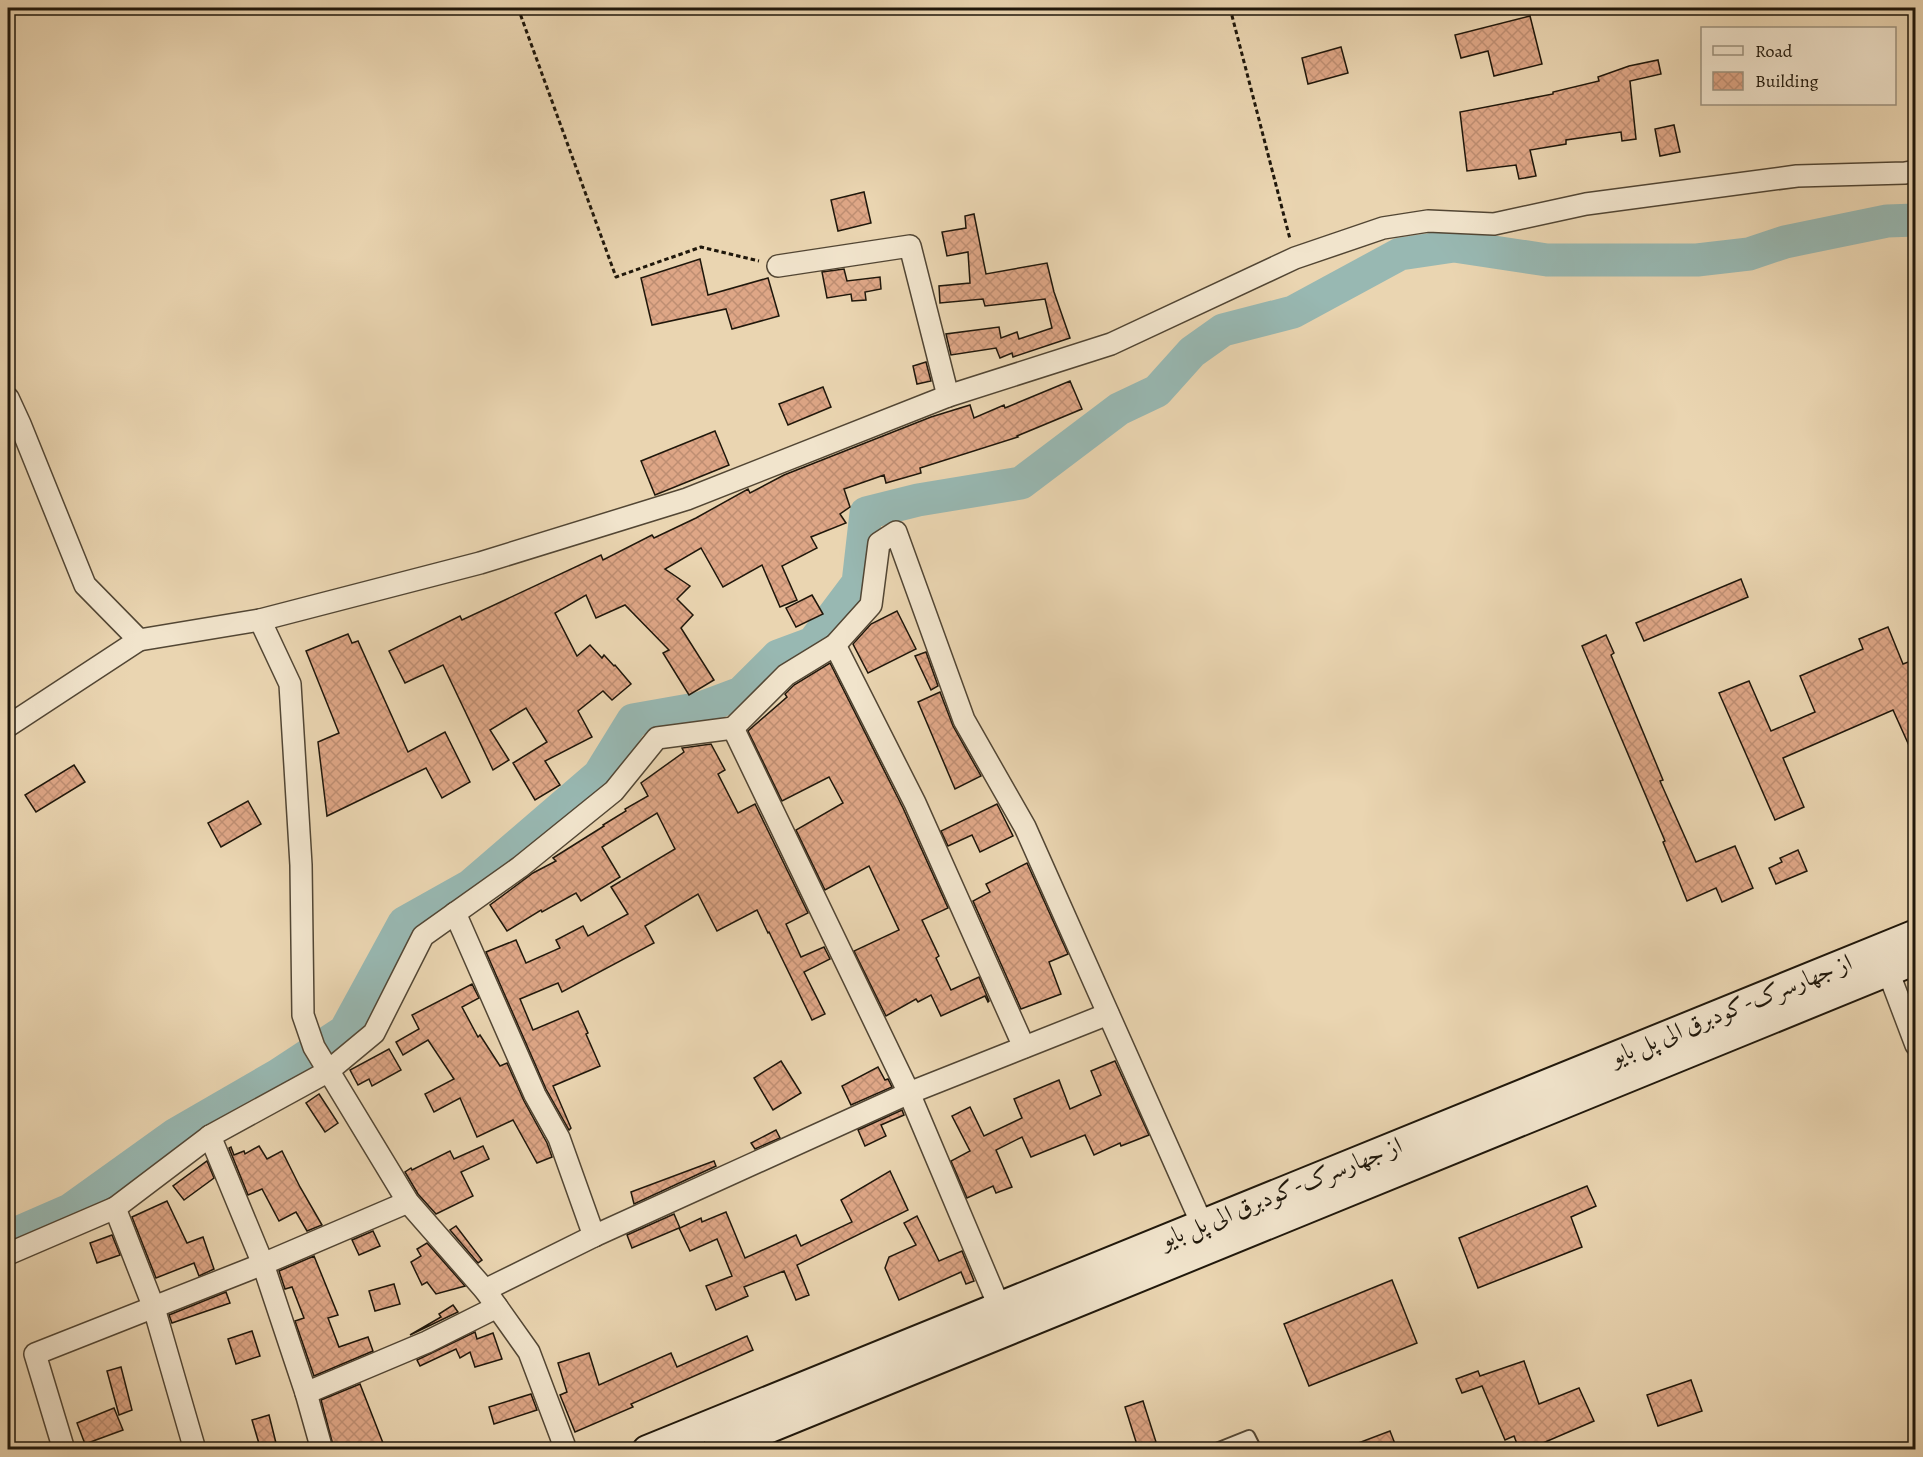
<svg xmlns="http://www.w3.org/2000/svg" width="1923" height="1457" font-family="Alegreya,Amiri,serif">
<defs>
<pattern id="building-cross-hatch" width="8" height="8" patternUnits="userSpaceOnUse" patternTransform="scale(1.5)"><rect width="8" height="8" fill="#dea686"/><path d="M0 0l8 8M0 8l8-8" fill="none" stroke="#be8e72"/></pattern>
</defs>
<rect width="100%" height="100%" fill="#ead5b1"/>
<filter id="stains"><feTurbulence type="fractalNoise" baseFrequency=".00333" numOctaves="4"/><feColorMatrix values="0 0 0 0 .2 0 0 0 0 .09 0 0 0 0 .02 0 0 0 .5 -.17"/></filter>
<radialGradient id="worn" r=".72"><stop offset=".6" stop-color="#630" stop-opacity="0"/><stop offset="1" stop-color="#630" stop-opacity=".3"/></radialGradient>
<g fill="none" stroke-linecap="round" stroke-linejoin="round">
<path stroke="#98b8b2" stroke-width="33" d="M 8,1237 L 70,1210 L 176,1134 L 278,1075 L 345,1031 L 404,923 L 470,886 L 599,775 L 633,720 L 701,708 L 741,693 L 778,656 L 813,643 L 858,583 L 866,513 L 918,500 L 1021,483 L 1119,409 L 1157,391 L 1192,352 L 1223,330 L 1293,312 L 1400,254 L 1454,246 L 1547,260 L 1697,260 L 1749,254 L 1785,242 L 1887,221 L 1916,220"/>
</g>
<g fill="url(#building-cross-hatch)" stroke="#1f170b" stroke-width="1.5">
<path d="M 1530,16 L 1542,64 L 1494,76 L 1488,51 L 1461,58 L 1455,35 Z"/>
<path d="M 1341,47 L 1348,73 L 1308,84 L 1302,58 Z"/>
<path d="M 1658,60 L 1661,74 L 1630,81 L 1636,139 L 1622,141 L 1621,132 L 1566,140 L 1566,144 L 1530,150 L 1536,176 L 1519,179 L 1516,165 L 1467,171 L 1460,112 L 1553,94 L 1553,92 L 1599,81 L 1598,77 L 1629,66 Z"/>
<path d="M 1674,125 L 1680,152 L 1660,156 L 1655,129 Z"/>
<path d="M 864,192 L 871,223 L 838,231 L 831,200 Z"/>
<path d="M 974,214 L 986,274 L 1047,263 L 1054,292 L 1070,338 L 1013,357 L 1012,353 L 1000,358 L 996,348 L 951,355 L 946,334 L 999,327 L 1001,338 L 1017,332 L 1019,339 L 1052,328 L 1045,299 L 985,306 L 983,299 L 940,303 L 939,286 L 970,283 L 968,252 L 947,256 L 942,232 L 966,228 L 965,216 Z"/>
<path d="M 700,259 L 708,295 L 768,278 L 779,316 L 732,329 L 726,309 L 652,325 L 641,278 Z"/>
<path d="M 844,269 L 847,281 L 880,277 L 881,289 L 865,292 L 866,300 L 852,301 L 851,294 L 827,298 L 822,272 Z"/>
<path d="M 926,362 L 931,381 L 917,384 L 913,366 Z"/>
<path d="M 1070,381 L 1082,409 L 1017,436 L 1018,437 L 920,468 L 921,473 L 886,483 L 884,475 L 844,489 L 850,507 L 840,514 L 846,523 L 811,537 L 817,548 L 782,566 L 797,600 L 780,607 L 762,565 L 723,587 L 701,548 L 665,569 L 690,586 L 677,599 L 693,615 L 681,628 L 714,680 L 689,695 L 663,653 L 669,650 L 625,605 L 596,618 L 586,595 L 555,613 L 577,656 L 590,645 L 602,658 L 604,655 L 614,666 L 615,665 L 631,684 L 612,700 L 603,691 L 578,711 L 592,737 L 545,761 L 560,785 L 535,800 L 513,763 L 547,742 L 526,708 L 490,730 L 509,760 L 493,770 L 443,665 L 405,683 L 389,651 L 460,616 L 462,620 L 601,555 L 603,560 L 652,535 L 654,538 L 696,518 L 748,489 L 750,493 L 784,475 L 931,417 L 970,405 L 974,418 L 1004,405 L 1005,408 Z"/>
<path d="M 823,387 L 831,407 L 788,425 L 779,404 Z"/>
<path d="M 715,431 L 729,465 L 655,495 L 641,461 Z"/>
<path d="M 1741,579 L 1748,597 L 1644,641 L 1636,623 Z"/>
<path d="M 812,595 L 823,614 L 796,627 L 786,608 Z"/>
<path d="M 897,611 L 916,649 L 868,673 L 853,644 L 871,624 Z"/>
<path d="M 1888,627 L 1903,664 L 1916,659 L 1916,761 L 1893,710 L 1783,758 L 1804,807 L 1775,820 L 1719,693 L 1749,681 L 1771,731 L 1815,712 L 1800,676 L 1863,649 L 1859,639 Z"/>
<path d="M 348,634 L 352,643 L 358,641 L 408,752 L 445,732 L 470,782 L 442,798 L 426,768 L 327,816 L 318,742 L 339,733 L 306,651 Z"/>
<path d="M 1606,635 L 1614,653 L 1611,655 L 1663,780 L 1660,781 L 1696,862 L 1735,846 L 1753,888 L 1722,902 L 1716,888 L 1687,901 L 1663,842 L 1665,841 L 1582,646 Z"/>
<path d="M 926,652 L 938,686 L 931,690 L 915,656 Z"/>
<path d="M 830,663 L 903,808 L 948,908 L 922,920 L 939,956 L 936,958 L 951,990 L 979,977 L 989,1001 L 988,1002 L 985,996 L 941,1016 L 931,995 L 918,1002 L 916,999 L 886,1016 L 854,951 L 899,930 L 869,866 L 825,890 L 796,830 L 843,803 L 829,777 L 782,801 L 748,731 L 787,697 L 785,694 L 794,685 Z"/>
<path d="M 940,692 L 953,726 L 981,776 L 955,789 L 918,702 Z"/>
<path d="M 711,744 L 725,770 L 718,774 L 738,813 L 755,804 L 808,913 L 786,924 L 801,957 L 824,947 L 830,959 L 804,972 L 825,1014 L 812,1020 L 769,932 L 768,933 L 757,910 L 717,931 L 698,894 L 645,926 L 654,943 L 562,992 L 558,983 L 520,999 L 533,1030 L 578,1011 L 588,1033 L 586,1034 L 600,1066 L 553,1086 L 571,1128 L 569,1130 L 546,1089 L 486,952 L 516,940 L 526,963 L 560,948 L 556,940 L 583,926 L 588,936 L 628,914 L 611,887 L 675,849 L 657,813 L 602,847 L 620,877 L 581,901 L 576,893 L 542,912 L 541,910 L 507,931 L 490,905 L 533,873 L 556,861 L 553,858 L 604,826 L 603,825 L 626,811 L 625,809 L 648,796 L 641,783 L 684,752 L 682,748 Z"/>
<path d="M 74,765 L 85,782 L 36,812 L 25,795 Z"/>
<path d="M 248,801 L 261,824 L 221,847 L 208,823 Z"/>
<path d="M 997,804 L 1013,836 L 980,852 L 972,835 L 948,846 L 941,831 Z"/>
<path d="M 1798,850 L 1807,871 L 1776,884 L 1769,868 L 1782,862 L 1780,858 Z"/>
<path d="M 1027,863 L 1068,954 L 1049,962 L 1061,994 L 1021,1009 L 973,901 L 990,892 L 986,884 Z"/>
<path d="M 472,984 L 479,998 L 462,1007 L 478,1037 L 480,1035 L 500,1066 L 507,1063 L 524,1101 L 547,1143 L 552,1157 L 537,1163 L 513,1120 L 477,1137 L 460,1098 L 434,1112 L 425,1094 L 454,1079 L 428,1040 L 403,1055 L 396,1042 L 419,1029 L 412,1015 Z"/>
<path d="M 389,1049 L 401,1070 L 372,1086 L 369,1079 L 358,1085 L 350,1070 Z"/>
<path d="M 781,1061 L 801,1093 L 773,1110 L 754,1078 Z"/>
<path d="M 1115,1061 L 1149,1135 L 1121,1146 L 1120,1143 L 1094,1155 L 1085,1135 L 1031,1157 L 1022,1137 L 996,1150 L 1012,1187 L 996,1193 L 993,1186 L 967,1198 L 951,1161 L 970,1151 L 952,1116 L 970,1107 L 984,1136 L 1022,1118 L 1014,1099 L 1059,1080 L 1070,1109 L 1101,1095 L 1091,1071 Z"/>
<path d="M 878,1067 L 885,1080 L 888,1079 L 892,1087 L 851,1105 L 842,1086 Z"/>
<path d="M 319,1094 L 338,1123 L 325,1132 L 306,1103 Z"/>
<path d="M 902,1110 L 904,1115 L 881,1125 L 886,1136 L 865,1146 L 858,1130 Z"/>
<path d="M 776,1130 L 780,1138 L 755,1149 L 751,1143 Z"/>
<path d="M 259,1146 L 267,1159 L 282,1151 L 300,1187 L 322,1225 L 307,1231 L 296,1212 L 279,1221 L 262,1189 L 248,1195 L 229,1148 L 231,1147 L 234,1155 L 244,1151 L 245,1154 Z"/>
<path d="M 483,1146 L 489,1159 L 461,1172 L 473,1196 L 436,1214 L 418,1194 L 405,1172 L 411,1168 L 412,1170 L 450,1151 L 454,1159 Z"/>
<path d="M 207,1161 L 214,1178 L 184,1200 L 173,1186 Z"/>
<path d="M 714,1161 L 716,1166 L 634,1204 L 631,1192 Z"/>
<path d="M 890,1171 L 908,1210 L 797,1265 L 809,1295 L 796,1300 L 784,1271 L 744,1287 L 748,1296 L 716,1310 L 706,1286 L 732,1276 L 717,1239 L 690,1251 L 679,1228 L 632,1248 L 627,1235 L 674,1214 L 680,1228 L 701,1218 L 702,1222 L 726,1212 L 745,1258 L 796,1235 L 801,1246 L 852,1222 L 841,1200 Z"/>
<path d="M 1587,1186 L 1596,1206 L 1571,1217 L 1582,1247 L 1478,1288 L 1459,1238 Z"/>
<path d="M 167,1201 L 187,1243 L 203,1237 L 214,1269 L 199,1276 L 194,1263 L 156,1278 L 132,1217 Z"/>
<path d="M 917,1216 L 939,1261 L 962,1251 L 974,1281 L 966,1284 L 961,1272 L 899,1300 L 885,1268 L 889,1257 L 916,1245 L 904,1223 Z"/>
<path d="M 456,1226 L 482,1260 L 478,1263 L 450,1230 Z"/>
<path d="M 373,1231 L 380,1246 L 359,1255 L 352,1240 Z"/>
<path d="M 112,1235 L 120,1255 L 97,1263 L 90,1243 Z"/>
<path d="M 427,1243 L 465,1286 L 436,1294 L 427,1282 L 422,1285 L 411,1262 L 421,1256 L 417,1249 Z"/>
<path d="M 314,1256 L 338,1315 L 328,1318 L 339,1347 L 368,1337 L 373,1351 L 314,1376 L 295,1321 L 304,1318 L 292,1287 L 285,1289 L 279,1271 Z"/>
<path d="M 1392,1280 L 1417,1343 L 1309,1386 L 1284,1324 Z"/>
<path d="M 394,1284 L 400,1304 L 375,1311 L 369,1291 Z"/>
<path d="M 226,1292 L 230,1303 L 172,1323 L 169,1315 Z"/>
<path d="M 453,1305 L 458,1312 L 410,1335 L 441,1317 L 439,1314 Z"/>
<path d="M 252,1331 L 260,1356 L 236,1364 L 228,1339 Z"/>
<path d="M 475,1332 L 477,1339 L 493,1333 L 502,1359 L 475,1367 L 470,1352 L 460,1358 L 456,1349 L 420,1366 L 417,1360 Z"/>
<path d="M 747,1336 L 753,1350 L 631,1404 L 633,1407 L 575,1432 L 560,1395 L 567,1392 L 558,1363 L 589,1353 L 599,1385 L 671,1353 L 677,1367 Z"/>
<path d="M 1524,1361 L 1539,1404 L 1579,1388 L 1594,1421 L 1529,1449 L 1519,1449 L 1514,1436 L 1505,1440 L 1482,1386 L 1462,1393 L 1456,1379 L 1478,1371 L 1480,1376 Z"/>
<path d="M 121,1367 L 132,1410 L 119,1415 L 107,1371 Z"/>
<path d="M 1691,1380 L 1702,1411 L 1658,1426 L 1647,1395 Z"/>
<path d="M 360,1384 L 383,1443 L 365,1449 L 334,1449 L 321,1400 Z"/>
<path d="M 531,1394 L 537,1410 L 494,1424 L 489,1407 Z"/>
<path d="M 1143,1401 L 1156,1442 L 1138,1448 L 1125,1407 Z"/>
<path d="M 114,1408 L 123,1430 L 85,1444 L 77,1423 Z"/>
<path d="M 269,1415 L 276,1443 L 260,1447 L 252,1420 Z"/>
<path d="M 1390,1431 L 1397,1449 L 1345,1449 L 1345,1448 Z"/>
</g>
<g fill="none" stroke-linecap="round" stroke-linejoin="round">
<g stroke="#524634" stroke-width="14">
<path id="lane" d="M 1214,1450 L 1249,1436 L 1256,1450"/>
</g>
<g stroke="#524634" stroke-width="24">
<g id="street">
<path d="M 778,266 L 910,246 L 948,396"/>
<path d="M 8,398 L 20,424 L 85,585 L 139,640 L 260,620 L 480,563 L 687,499 L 948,396 L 1111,344 L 1295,258 L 1383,228 L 1428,221 L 1494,224 L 1586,204 L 1797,176 L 1905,173 L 1916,171"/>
<path d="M 260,620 L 290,684 L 301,865 L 303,1015 L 314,1047 L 408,1202 L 485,1290 L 529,1352 L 566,1450"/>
<path d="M 835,645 L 915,803 L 1024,1047"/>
<path d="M 8,726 L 139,640"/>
<path d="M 733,728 L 909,1093 L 999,1306"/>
<path d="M 455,913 L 535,1095 L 559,1138 L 594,1236"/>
<path d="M 1883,958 L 1916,1045"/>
<path d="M 210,1136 L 263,1264 L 306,1393 L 322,1450"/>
<path d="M 115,1208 L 154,1308 L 195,1450"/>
<path d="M 8,1254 L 115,1208 L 210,1136 L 327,1072 L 374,1033 L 423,936 L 520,867 L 614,791 L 657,738 L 733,728 L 786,675 L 835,645 L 871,605 L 879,543 L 896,532 L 964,720 L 1025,827 L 1202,1224"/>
<path d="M 485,1290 L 594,1236 L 909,1093 L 1108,1014"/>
<path d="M 306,1393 L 427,1342 L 497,1307"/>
<path d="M 64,1450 L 35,1354 L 263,1264 L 408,1202"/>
</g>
</g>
<g stroke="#1f170b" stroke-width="32">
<g id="secondary">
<path d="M 647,1450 L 1916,934"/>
<path d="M 716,1450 L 1916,960"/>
</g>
</g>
<g stroke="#1f170b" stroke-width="3" stroke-dasharray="4.5 3" stroke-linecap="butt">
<path d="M 518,8 L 616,277 L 701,247 L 759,261"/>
<path d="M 1230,8 L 1290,239"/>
</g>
<use href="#lane" stroke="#f1e4cc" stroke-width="10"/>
<use href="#street" stroke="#f1e4cc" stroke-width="21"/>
<use href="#secondary" stroke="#f1e4cc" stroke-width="28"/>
</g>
<g text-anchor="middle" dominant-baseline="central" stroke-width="4.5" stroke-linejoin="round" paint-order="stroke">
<g font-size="24" fill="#1f170b" stroke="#f1e4cc">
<text transform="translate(1731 1009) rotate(-22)">از جهارسرک-کودبرق الی پل بایو</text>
<text transform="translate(1281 1192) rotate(-22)">از جهارسرک-کودبرق الی پل بایو</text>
</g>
</g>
<rect width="1923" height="1457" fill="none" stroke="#ead5b1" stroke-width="30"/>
<rect x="9" y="9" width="1905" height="1439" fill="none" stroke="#1f170b" stroke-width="3"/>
<rect x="15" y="15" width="1893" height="1427" fill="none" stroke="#1f170b" stroke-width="1.5"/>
<rect x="1701" y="27" width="195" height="78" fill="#f1e4cc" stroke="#9d927f" stroke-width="1.5"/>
<rect x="1713" y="46" width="30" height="9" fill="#f1e4cc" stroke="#9d927f" stroke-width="1.5"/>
<text x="1755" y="57" font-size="18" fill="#1f170b">Road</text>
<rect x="1713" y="72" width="30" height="18" fill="url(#building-cross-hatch)" stroke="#9d927f" stroke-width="1.5"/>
<text x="1755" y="87" font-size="18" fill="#1f170b">Building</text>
<rect width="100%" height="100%" filter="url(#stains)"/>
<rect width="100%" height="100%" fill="url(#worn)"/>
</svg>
